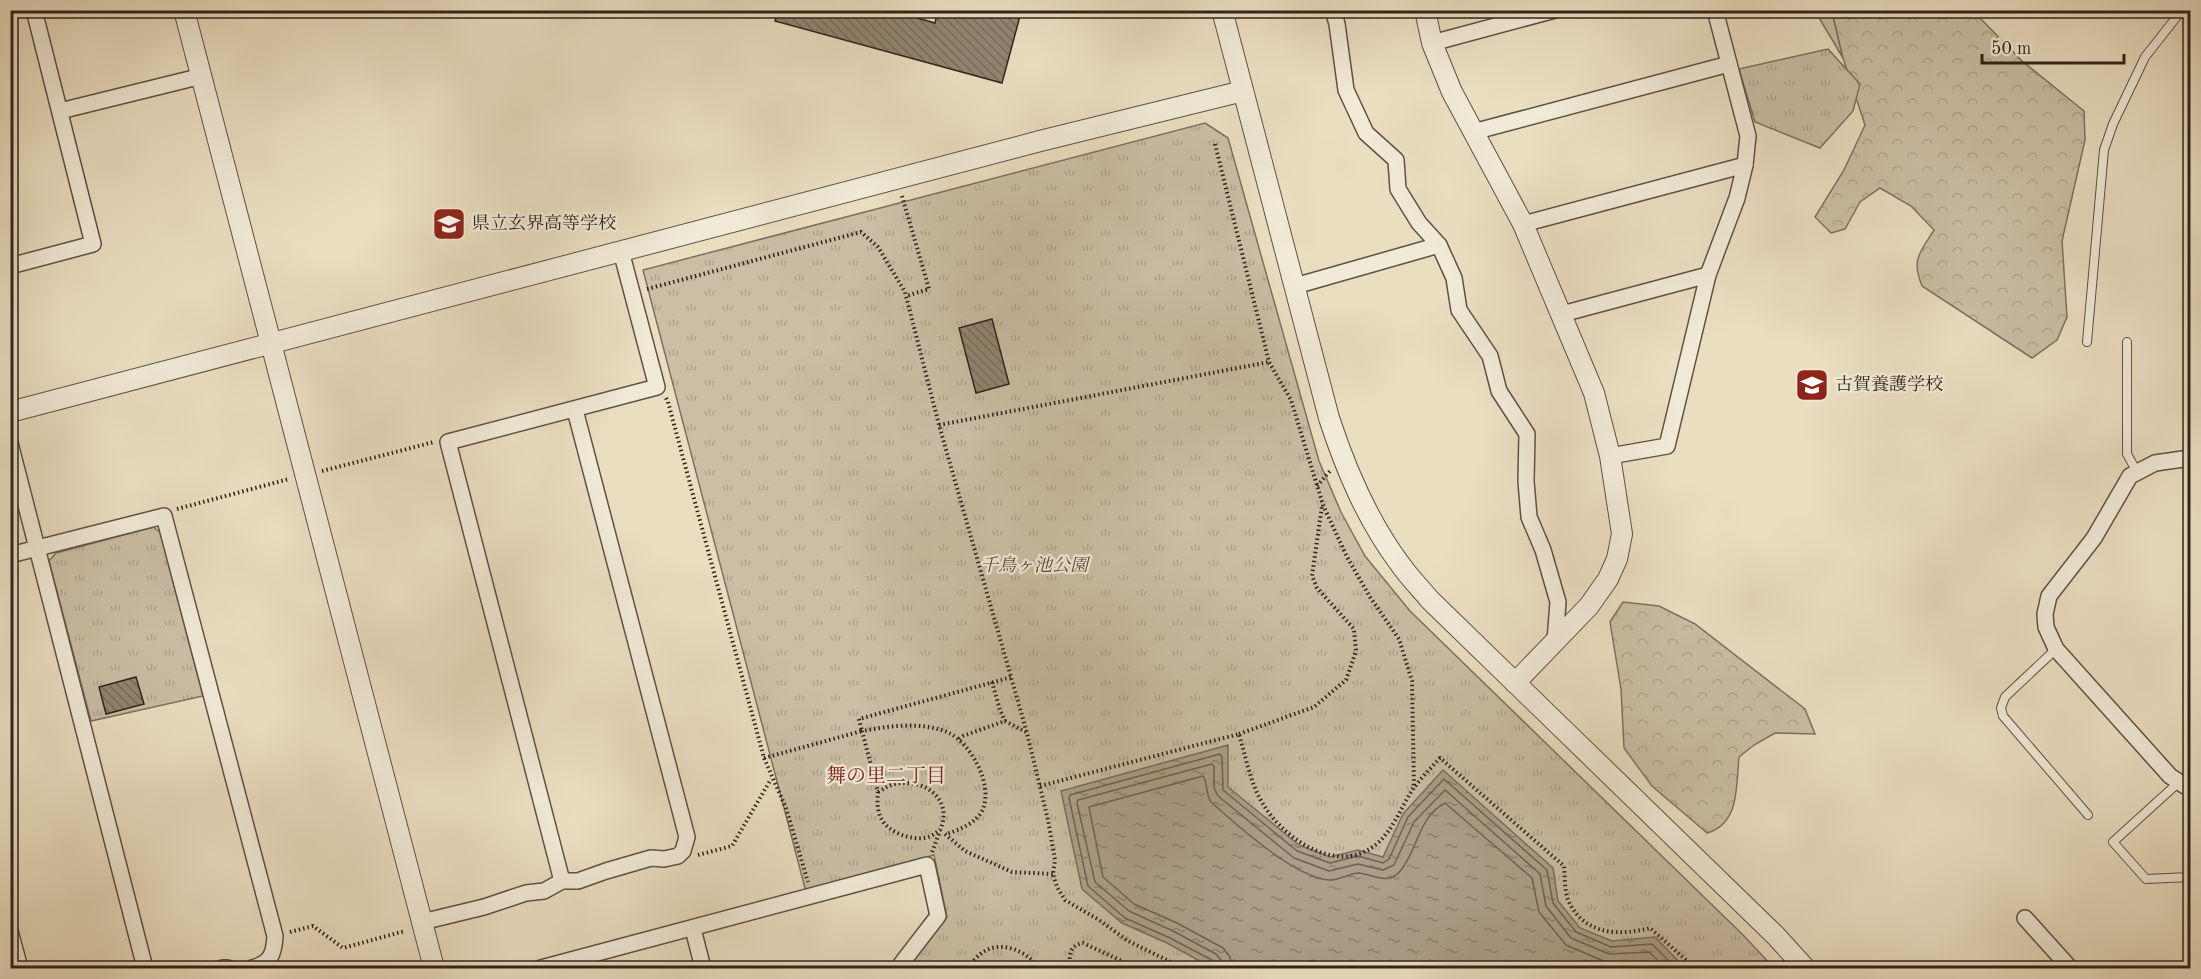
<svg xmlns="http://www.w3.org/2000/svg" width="2201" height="979" font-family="'Old Standard TT','Noto Serif JP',serif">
<defs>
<pattern id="forest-crowns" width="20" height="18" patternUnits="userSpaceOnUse" patternTransform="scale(1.5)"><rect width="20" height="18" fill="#cabea5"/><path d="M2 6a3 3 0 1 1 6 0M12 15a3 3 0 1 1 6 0" fill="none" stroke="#aea38d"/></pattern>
<pattern id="park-tufts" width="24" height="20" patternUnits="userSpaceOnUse" patternTransform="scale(1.5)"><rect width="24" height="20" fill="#cabea5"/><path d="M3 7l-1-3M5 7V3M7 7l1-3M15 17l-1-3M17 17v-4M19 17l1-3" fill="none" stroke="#aea38d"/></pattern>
<pattern id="water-ripples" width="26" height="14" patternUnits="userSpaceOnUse" patternTransform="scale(1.5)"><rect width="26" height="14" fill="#ab9f89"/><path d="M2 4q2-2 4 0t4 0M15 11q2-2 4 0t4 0" fill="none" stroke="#8c816f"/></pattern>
<pattern id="building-back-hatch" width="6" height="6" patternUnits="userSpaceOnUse" patternTransform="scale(1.5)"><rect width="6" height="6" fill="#918571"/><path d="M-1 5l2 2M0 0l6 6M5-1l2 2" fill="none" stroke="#776d5c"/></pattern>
</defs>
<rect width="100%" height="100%" fill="#eadec1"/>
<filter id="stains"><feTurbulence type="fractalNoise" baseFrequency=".00333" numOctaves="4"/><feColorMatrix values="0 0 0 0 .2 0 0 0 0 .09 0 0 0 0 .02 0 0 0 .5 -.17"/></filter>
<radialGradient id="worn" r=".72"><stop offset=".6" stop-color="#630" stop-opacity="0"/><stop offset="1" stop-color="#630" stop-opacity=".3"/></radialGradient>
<path fill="#cabea5" stroke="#7d7160" stroke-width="1.5" d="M 1815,11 L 1835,11 L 1833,16 L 1843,58 Z"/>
<g fill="url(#forest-crowns)" stroke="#7d7160" stroke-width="1.5">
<path d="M 1835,11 L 1973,11 L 2022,61 L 2084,111 L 2085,140 L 2062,241 L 2067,317 L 2057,340 L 2032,358 L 1922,286 C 1911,259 1920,253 1934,230 L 1911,206 L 1880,188 L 1860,202 L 1845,229 L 1831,233 L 1815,217 L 1844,170 L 1865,125 L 1843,58 L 1833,16 Z"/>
<path d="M 1623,602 L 1659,606 L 1695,624 L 1805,709 L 1815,734 L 1775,733 L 1754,745 L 1739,757 C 1736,785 1740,824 1707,833 L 1652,786 L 1624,748 L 1621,689 L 1610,622 Z"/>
</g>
<g fill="url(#park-tufts)" stroke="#7d7160" stroke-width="1.5">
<path d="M 1828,49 L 1860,84 L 1853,111 L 1820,148 L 1755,122 L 1739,69 Z"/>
<path d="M 1205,123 L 1228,138 L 1319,461 L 1341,512 L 1365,556 L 1410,611 L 1743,935 L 1774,968 L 907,968 L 947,917 L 934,855 L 806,892 L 643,270 Z"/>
<path d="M 153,527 L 160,532 L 203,696 L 91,721 L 49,561 L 56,553 Z"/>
</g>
<path fill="url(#water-ripples)" stroke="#7a6e5d" stroke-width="1.5" d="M 1228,745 L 1228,787 L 1299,845 L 1330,857 L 1358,850 L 1383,857 L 1403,814 L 1443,770 L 1553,868 L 1558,901 L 1580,928 L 1612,941 L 1655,937 L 1685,968 L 1212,968 L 1167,943 L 1122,923 L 1082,889 L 1061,791 Z"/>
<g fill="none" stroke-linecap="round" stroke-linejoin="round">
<g stroke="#6e6252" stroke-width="1.5">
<path d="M 1216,968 L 1212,960 L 1170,938 L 1125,918 L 1088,886 L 1069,798 L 1070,795 L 1220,754 L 1222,757 L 1223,790 L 1297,851 L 1330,863 L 1358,856 L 1383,863 L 1389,859 L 1408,817 L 1444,779 L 1547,870 L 1553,903 L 1576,932 L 1611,947 L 1652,944 L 1676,968"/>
<path d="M 1223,968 L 1221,960 L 1216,954 L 1173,931 L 1129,911 L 1095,882 L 1077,803 L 1078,800 L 1212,764 L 1214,766 L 1214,788 L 1218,796 L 1294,858 L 1329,871 L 1358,864 L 1383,870 L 1394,865 L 1414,822 L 1445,790 L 1540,874 L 1546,906 L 1571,938 L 1609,954 L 1649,952 L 1666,968"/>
<path d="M 1232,968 L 1230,957 L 1223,948 L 1177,923 L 1134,904 L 1103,877 L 1089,807 L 1203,776 C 1208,782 1205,793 1211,802 C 1238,826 1293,876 1328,880 C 1339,881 1349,873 1359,873 C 1375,875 1389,886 1401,870 C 1418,849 1419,816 1445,803 L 1532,878 L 1539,912 L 1566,945 L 1608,963 L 1645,961 L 1654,968"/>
</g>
</g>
<g fill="url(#building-back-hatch)" stroke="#30241b" stroke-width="1.5">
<path d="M 778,10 L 890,10 L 935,23 L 938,10 L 997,10 L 1020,16 L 1002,83 L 775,21 Z"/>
<path d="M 992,319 L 1009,384 L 976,393 L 959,328 Z"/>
<path d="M 136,677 L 144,704 L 106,714 L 99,687 Z"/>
</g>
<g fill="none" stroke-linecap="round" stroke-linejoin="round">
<g stroke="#5e5244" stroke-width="10">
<g id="service">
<path d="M 2087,342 L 2104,150 L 2113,124 L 2145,57 L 2182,10"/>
<path d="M 2127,342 L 2127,454 L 2137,472"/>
<path d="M 2056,649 L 2005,697 L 2001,708 L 2003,716 L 2088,815"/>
<path d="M 2179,782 L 2113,842 L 2146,879 L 2190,877"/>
</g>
</g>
<g stroke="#5e5244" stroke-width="18">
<g id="minor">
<path d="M 1333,10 L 1337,24 L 1346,90 L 1366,133 L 1396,160 L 1398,189 L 1419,223 L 1439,245 L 1454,278 L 1459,310 L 1490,356 L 1499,391 L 1527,434 L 1526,481 L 1529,517 L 1543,550 L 1558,602 L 1555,641"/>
<path d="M 1432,43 L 1555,10"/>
<path d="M 60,111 L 202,76"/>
<path d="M 1473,132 L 1729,64"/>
<path d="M 1523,224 L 1745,165"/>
<path d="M 10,266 L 93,244 L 34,10"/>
<path d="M 1295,286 L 1439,245"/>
<path d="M 1562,314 L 1708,275"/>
<path d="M 10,443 L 145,968"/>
<path d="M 1610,456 L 1667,446 L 1708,275 L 1737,198 L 1745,165 L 1748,136 L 1715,10"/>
<path d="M 2190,458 L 2155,463 L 2130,476 L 2094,538 L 2049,596 L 2045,614 L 2046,627 L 2056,649 L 2170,776 L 2185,786 L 2190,787"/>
<path d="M 10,555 L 164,516 L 275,936 C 274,954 271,963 252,968"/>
<path d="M 562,881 L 448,442 L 657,387 L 621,251"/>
<path d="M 2025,918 L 2070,968"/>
<path d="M 422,922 L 484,907 L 526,893 L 544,891 L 562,881 L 578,881 L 606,871 L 651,858 L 664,859 L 678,856 L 683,851 L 687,837 L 575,410"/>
<path d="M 693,929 L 703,968"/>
<path d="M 10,931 L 20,968"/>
<path d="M 222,968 L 228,968"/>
<path d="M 541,968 L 927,865 L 938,916 L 898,968"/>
</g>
</g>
<g stroke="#5e5244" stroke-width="22">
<g id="tertiary">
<path d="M 184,10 L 434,968"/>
<path d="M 1222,10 L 1329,418 C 1346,470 1367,520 1400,564 C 1409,577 1420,588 1430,600 L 1775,935 L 1805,968"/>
<path d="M 1425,10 L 1432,43 L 1452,92 L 1523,224 L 1594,393 L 1610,456 L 1622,534 L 1617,559 L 1608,579 L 1589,606 L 1515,683"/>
<path d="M 10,412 L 1040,141 L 1243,91"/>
</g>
</g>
<g stroke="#30241b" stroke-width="4" stroke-dasharray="1.5 3" stroke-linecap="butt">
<path d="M 1215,144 L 1269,362 L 1291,400 L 1323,505 L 1347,557 L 1370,597 L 1399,639 L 1412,681 L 1414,787"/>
<path d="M 902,196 L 929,289 L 906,296"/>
<path d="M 647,289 L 861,232 L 878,247 L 905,292 L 939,425 L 1027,733 L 1048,820 L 1055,860 L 1053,874 L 1057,887 L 1065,900 L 1099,920 L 1128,941 L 1183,968"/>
<path d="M 666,398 L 668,402 L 764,758 L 786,808 L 808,882"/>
<path d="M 939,425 L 1269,362"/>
<path d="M 322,471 L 434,442"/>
<path d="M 1317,486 L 1330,471"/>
<path d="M 177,509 L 289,479"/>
<path d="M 992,682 L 1000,710 L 1005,721"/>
<path d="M 1239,734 L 1314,707 L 1346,680 L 1356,651 L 1354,629 L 1317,588 L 1312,576 L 1322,506"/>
<path d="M 959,739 L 963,736 L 1005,721 L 1026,732"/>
<path d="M 764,758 L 862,731 L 859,719 L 1012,677"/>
<path d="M 1040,786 L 1239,734 C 1246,757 1250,783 1263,804 C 1283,838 1336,875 1374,846 C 1392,833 1401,807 1413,789 C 1421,778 1431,768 1440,758 L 1564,866 C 1565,878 1564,893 1570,904 C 1586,935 1620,936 1650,928 L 1695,968"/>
<path d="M 878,792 C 884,789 889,785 895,784 C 924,778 954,799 940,830 C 935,833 930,838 924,838 C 910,840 889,832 882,820 C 877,812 877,801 878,792 L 862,731 C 889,726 922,721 949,733 C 971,744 993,784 983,809 C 977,823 959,830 946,834"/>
<path d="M 945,834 L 965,851 L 1012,872 L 1053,874"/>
<path d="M 932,852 L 940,831"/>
<path d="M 698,855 L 732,846 L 771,779"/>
<path d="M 290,932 L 313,926 L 343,948 L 405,931"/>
<path d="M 969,968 C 987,936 1019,944 1040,968"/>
<path d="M 1070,968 C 1069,957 1069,945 1083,943 L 1137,968"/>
</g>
<use href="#service" stroke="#f1ead7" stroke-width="8"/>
<use href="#minor" stroke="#f1ead7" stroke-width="15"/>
<use href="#tertiary" stroke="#f1ead7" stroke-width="20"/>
</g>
<defs>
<g id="school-square" transform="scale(1.725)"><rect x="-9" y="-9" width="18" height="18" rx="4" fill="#8f2418" stroke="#f1ead7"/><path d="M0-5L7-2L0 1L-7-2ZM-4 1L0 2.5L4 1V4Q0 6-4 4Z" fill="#fff"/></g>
</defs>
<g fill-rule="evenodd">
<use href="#school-square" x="449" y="224"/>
<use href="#school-square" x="1812" y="385"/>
</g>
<g text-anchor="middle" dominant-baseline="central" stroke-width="4.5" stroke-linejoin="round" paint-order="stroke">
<g font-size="18" fill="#30241b" stroke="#f1ead7" text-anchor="start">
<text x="472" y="224">県立玄界高等学校</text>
<text x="1835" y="385">古賀養護学校</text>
</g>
<g font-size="18" font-style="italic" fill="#564a3e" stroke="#f1ead7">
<text x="1034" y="566">千鳥ヶ池公園</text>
</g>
<g font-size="20" fill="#7a1f14" stroke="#f1ead7">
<text x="886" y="777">舞の里二丁目</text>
</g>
</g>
<rect width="2201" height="979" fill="none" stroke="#eadec1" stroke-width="36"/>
<rect x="12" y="12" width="2177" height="955" fill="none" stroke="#30241b" stroke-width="3"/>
<rect x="18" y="18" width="2165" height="943" fill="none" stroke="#30241b" stroke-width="1.5"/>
<path d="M1982 54v9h142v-9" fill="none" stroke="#30241b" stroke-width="3"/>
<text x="1991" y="54" font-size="18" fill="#30241b" stroke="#f1ead7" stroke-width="4.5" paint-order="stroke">50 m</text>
<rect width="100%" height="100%" filter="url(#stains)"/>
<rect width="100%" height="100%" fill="url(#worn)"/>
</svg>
